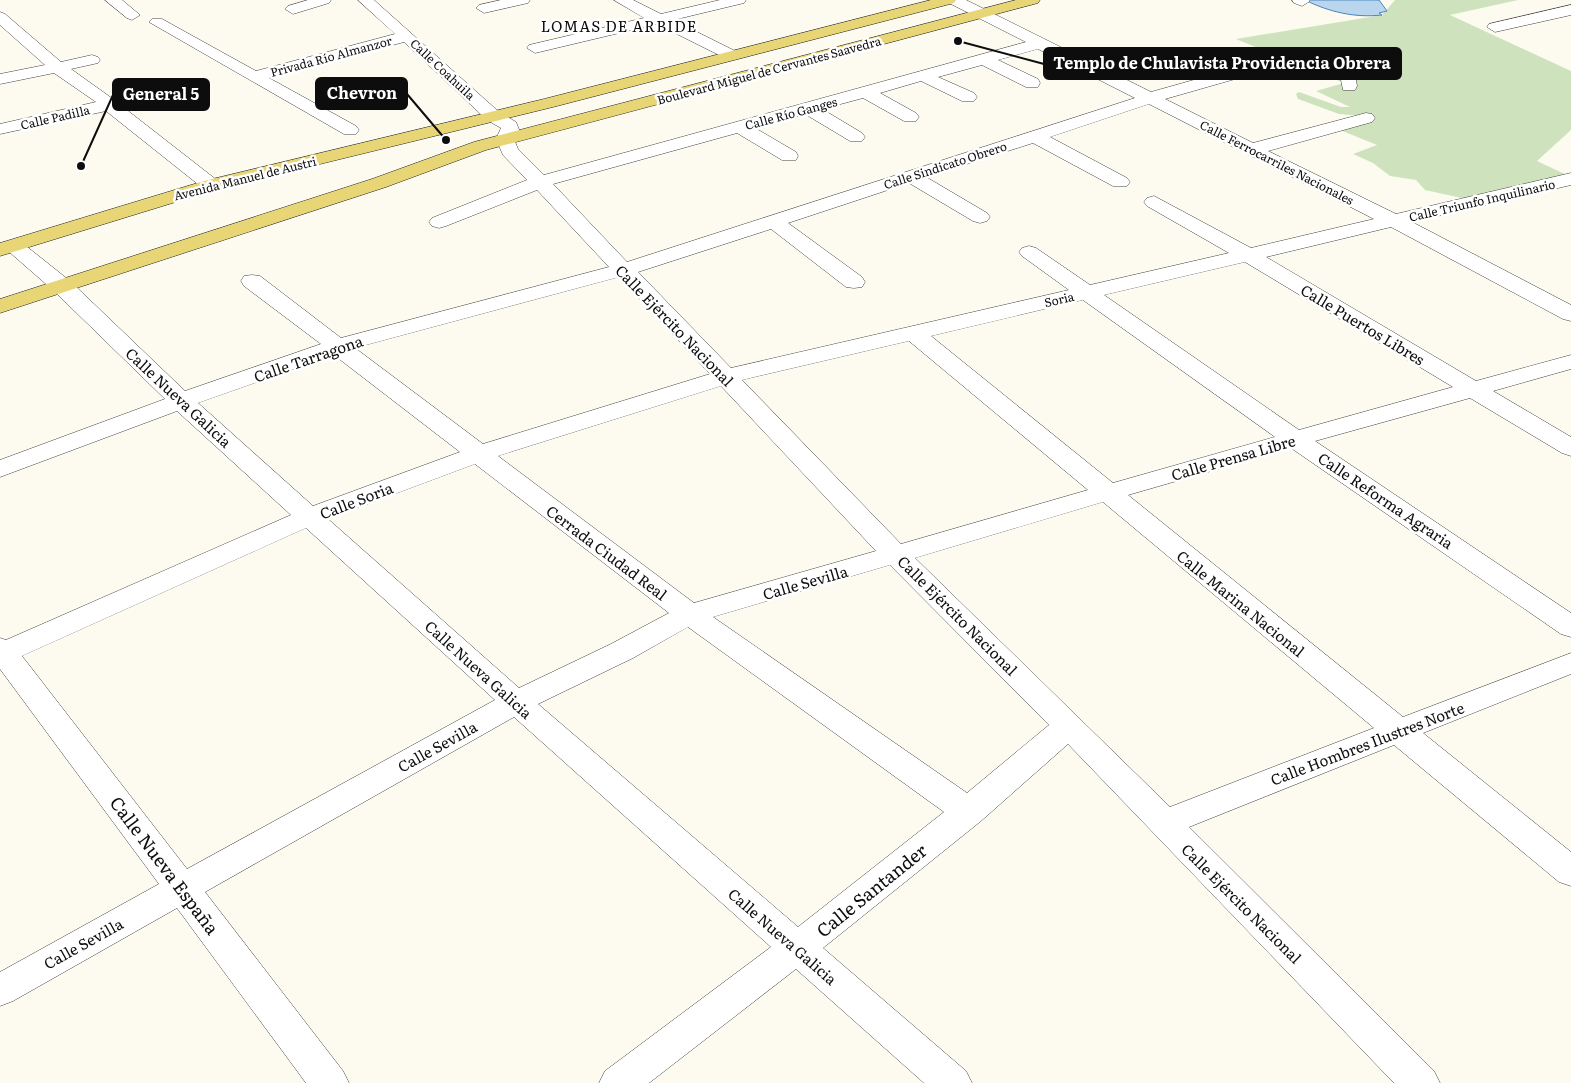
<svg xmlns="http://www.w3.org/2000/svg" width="1571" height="1083" font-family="Literata,serif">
<rect width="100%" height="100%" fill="#fdfbf0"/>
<path fill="#cee3bd" d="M 1395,0 L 1518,0 L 1450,15 L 1571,71 L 1571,130 L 1537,161 L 1569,176 L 1471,200 L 1425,190 L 1416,180 L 1390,176 L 1373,163 L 1353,154 L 1377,145 L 1340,130 L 1364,116 L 1339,114 L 1298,99 L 1296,94 L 1299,92 L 1341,107 L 1350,107 L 1316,91 L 1344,83 L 1236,39 L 1382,15 Z"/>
<path fill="#bad6ee" stroke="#4b85bc" d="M 1305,0 L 1379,0 L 1387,11 L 1379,13 L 1382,15 C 1355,18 1329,12 1305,0 Z"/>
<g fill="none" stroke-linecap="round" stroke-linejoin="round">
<g stroke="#404040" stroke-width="1">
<g id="minor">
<path d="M 105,0 L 122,0 L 140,15 L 132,20 L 127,18 Z"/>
<path d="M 308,0 L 331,0 L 329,3 L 293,14 L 285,9 L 288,6 Z"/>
<path d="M 358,0 L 374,0 L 499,112 L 516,122 L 520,132 L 514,139 L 518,149 L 544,175 L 1026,42 L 949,3 L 947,0 L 966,0 L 1151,92 L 1297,51 L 1320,54 L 1338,61 L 1355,75 L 1357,86 L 1355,90 L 1343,90 L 1341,80 L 1326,68 L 1316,63 L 1298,61 L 1165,99 L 1253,143 L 1366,113 L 1372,114 L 1375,118 L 1372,122 L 1268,151 L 1396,214 L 1571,173 L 1571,185 L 1412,222 L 1571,305 L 1571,321 L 1563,319 L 1391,227 L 1266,257 L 1476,381 L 1571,355 L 1571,369 L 1493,391 L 1571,437 L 1571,456 L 1562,453 L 1470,398 L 1315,441 L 1571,613 L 1571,637 L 1561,634 L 1291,448 L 1128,495 L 1403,717 L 1571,653 L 1571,674 L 1423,733 L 1571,852 L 1571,886 L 1559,882 L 1394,745 L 1189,827 L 1434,1071 L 1440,1083 L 1394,1083 L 1068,744 L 981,821 L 823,948 L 966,1071 L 972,1083 L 924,1083 L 796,969 L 649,1083 L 599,1083 L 605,1071 L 771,947 L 514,717 L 205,892 L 343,1071 L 349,1083 L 306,1083 L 177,908 L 13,1001 L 0,1006 L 0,972 L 159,884 L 0,669 L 0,638 L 6,640 L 291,515 L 177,411 L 0,477 L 0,460 L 165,399 L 54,291 L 7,250 L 4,246 L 7,242 L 14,240 L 21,242 L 70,281 L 185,391 L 321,344 L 244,286 L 241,281 L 244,276 L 252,275 L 260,276 L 341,338 L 609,267 L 537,190 L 446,226 L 439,228 L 432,226 L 429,222 L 432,218 L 527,180 L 503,155 L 496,139 L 501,128 L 487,120 L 404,42 L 269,78 L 356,126 L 359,130 L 356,134 L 344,134 L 149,22 L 152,19 L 162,19 L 256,71 L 395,34 ZM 1038,49 L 1135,98 L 627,262 L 553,184 L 737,133 L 782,160 L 796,160 L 798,156 L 796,152 L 755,128 L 805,114 L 850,141 L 862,141 L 865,137 L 862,133 L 822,109 L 863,98 L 904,121 L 916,121 L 919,117 L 916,113 L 880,93 L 921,81 L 962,101 L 974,101 L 977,97 L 974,93 L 938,77 L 982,65 L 1026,87 L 1038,87 L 1040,83 L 1038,79 L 998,60 ZM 1149,104 L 1374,219 L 1251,248 L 1154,196 L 1147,198 L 1144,202 L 1147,206 L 1229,253 L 1090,285 L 1036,248 L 1029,246 L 1022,248 L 1019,252 L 1022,256 L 1069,290 L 731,368 L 638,272 L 771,229 L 846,287 L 854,288 L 862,287 L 865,282 L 862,277 L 788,223 L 909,183 L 973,221 L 980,223 L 987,221 L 990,217 L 987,213 L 926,177 L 1033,143 L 1113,186 L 1127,186 L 1130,182 L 1127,178 L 1050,137 ZM 1245,262 L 1453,387 L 1299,430 L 1104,295 ZM 619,277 L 710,374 L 483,444 L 355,348 ZM 1083,300 L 1275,437 L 1113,483 L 931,336 ZM 909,341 L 1088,490 L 901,544 L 742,380 ZM 334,355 L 460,452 L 313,506 L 198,403 ZM 721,386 L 876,551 L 694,603 L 498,456 ZM 475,464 L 669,613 L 611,644 L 519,688 L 328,519 ZM 1103,502 L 1374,728 L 1170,807 L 915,558 ZM 306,528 L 495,700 L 187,869 L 22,656 ZM 890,565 L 1049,725 L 967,793 L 713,617 ZM 688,627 L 944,812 L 798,927 L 538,704 L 633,658 Z"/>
<path d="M 501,0 L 530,0 L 528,3 L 484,13 L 476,8 L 479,5 Z"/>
<path d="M 614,0 L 633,0 L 661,14 L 720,0 L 746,0 L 744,3 L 673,20 L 737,52 L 739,55 L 731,60 L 725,58 L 657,24 L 535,53 L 527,48 L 529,45 L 644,18 Z"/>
<path d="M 1292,0 L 1309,0 L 1310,1 L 1302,6 L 1294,3 Z"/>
<path d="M 1571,5 L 1571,15 L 1495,32 L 1487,27 L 1489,24 Z"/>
<path d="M 0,12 L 5,14 L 61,62 L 92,55 L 98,57 L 100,60 L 98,63 L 71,69 L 113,99 L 158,89 L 164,90 L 167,94 L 164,98 L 123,107 L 218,181 L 221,185 L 218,189 L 204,189 L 106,111 L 0,134 L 0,124 L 96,102 L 54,73 L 0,84 L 0,74 L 45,65 L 0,25 Z"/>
</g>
</g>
<g stroke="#1e1e1e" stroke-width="1">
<g id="major">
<path d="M 931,0 L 956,0 L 954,3 L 553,107 L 218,189 L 0,256 L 0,243 L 204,181 L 544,99 Z"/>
<path d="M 1016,0 L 1040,0 L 1038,3 L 486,150 L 386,187 L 0,313 L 0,299 L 372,179 L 474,142 Z"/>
</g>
</g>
<use href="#minor" fill="#fff" fill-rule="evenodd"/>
<use href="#major" fill="#e7d576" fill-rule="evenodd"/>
</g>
<g text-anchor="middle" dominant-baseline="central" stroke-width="5" stroke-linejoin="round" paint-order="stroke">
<g font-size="12" fill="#0d0d0d" stroke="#fff">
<text transform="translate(331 56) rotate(-15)">Privada Río Almanzor</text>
<text transform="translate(443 69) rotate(43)">Calle Coahuila</text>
<text transform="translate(769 70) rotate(-15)">Boulevard Miguel de Cervantes Saavedra</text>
<text transform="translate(791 113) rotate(-15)">Calle Río Ganges</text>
<text transform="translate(55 117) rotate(-13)">Calle Padilla</text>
<text transform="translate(1277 162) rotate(27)">Calle Ferrocarriles Nacionales</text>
<text transform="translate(945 165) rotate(-18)">Calle Sindicato Obrero</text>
<text transform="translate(245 178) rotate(-14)">Avenida Manuel de Austri</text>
<text transform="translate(1482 200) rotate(-13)">Calle Triunfo Inquilinario</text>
<text transform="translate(1059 299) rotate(-13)">Soria</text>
</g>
<g font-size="15" letter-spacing="1" fill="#0d0d0d" stroke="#fff">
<text x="619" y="25">LOMAS DE ARBIDE</text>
</g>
<g font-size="15" fill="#0d0d0d" stroke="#fff">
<text transform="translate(1363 324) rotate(31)">Calle Puertos Libres</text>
<text transform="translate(675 325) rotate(46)">Calle Ejército Nacional</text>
<text transform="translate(308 358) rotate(-19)">Calle Tarragona</text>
<text transform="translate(179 397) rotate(43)">Calle Nueva Galicia</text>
<text transform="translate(1233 457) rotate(-16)">Calle Prensa Libre</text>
<text transform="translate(356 500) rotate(-21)">Calle Soria</text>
<text transform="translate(1386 500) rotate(34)">Calle Reforma Agraria</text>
<text transform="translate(607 552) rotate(37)">Cerrada Ciudad Real</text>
<text transform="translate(805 582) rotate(-16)">Calle Sevilla</text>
<text transform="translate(1241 603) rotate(39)">Calle Marina Nacional</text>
<text transform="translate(958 615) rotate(45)">Calle Ejército Nacional</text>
<text transform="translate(479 669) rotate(42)">Calle Nueva Galicia</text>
<text transform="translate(1367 743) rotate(-21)">Calle Hombres Ilustres Norte</text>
<text transform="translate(437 746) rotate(-29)">Calle Sevilla</text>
<text transform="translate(1242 903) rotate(45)">Calle Ejército Nacional</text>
<text transform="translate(783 936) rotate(41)">Calle Nueva Galicia</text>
<text transform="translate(83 943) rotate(-29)">Calle Sevilla</text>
</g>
<g font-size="18" fill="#0d0d0d" stroke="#fff">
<text transform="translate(165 865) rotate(53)">Calle Nueva España</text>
<text transform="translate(871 890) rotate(-39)">Calle Santander</text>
</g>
</g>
<path fill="none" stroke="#0d0d0d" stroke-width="2" d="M958 41L1044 64M446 140L407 94M81 166L113 95"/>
<g fill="#0d0d0d" stroke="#fff" stroke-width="2">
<circle cx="958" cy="41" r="5"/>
<circle cx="446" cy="140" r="5"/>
<circle cx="81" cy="166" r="5"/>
</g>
<g fill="#0d0d0d" stroke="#0d0d0d" stroke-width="2">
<rect x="1044" y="48" width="357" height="31" rx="5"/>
<rect x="316" y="78" width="91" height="31" rx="5"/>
<rect x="113" y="79" width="96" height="31" rx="5"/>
</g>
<g font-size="16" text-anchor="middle" font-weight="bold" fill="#fff">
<text x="1222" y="69">Templo de Chulavista Providencia Obrera</text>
<text x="362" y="99">Chevron</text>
<text x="161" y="100">General 5</text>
</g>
</svg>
